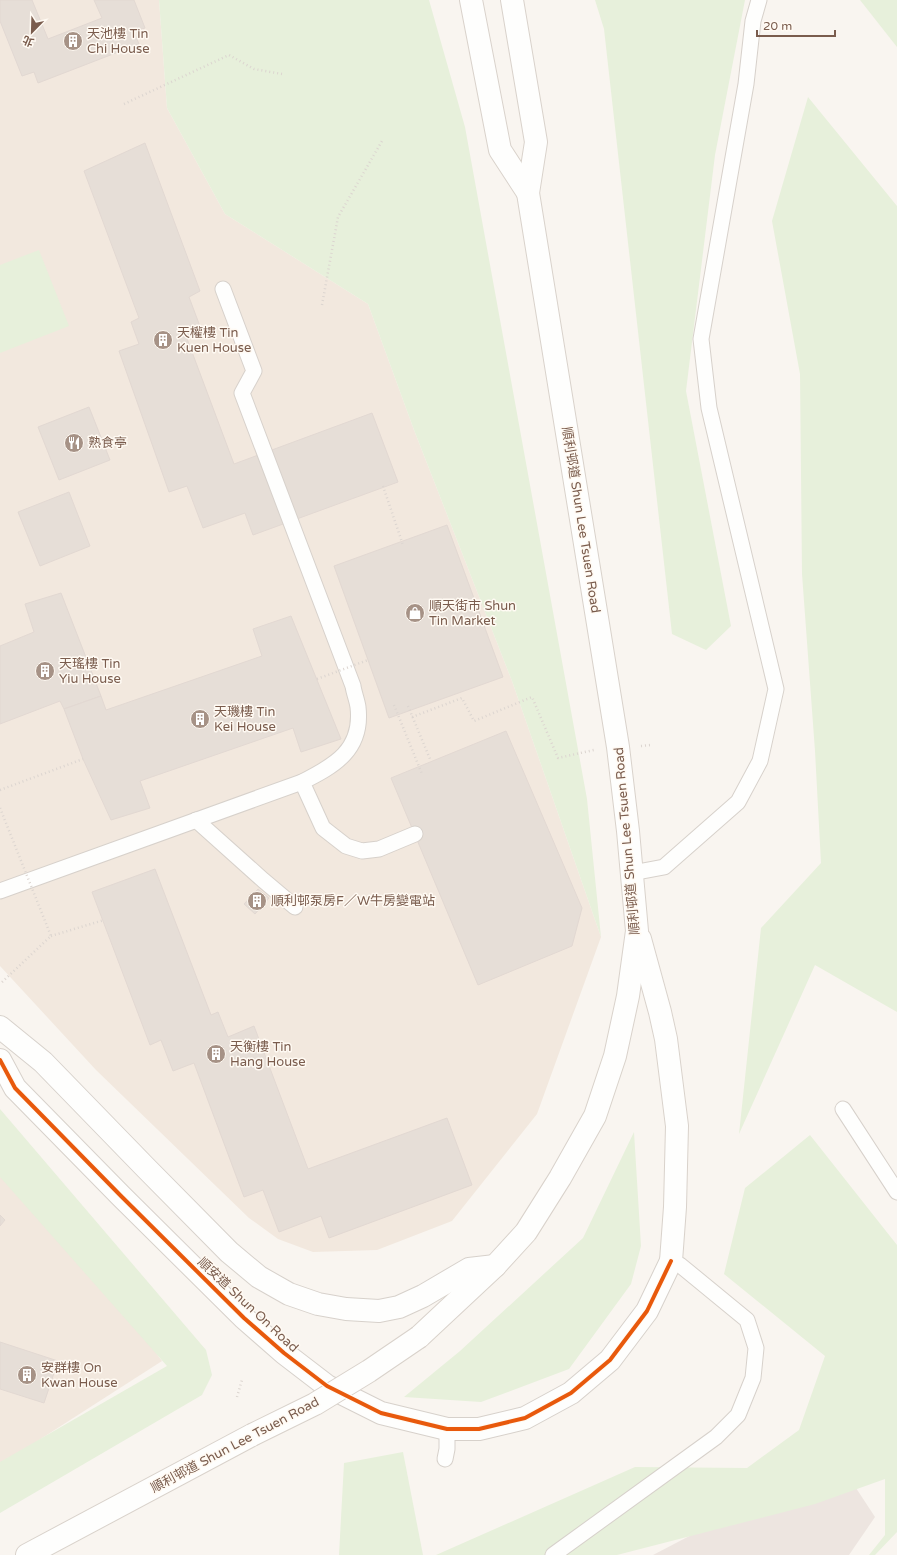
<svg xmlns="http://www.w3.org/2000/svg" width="897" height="1555" font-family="'Varela Round','Noto Sans TC',sans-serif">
<rect width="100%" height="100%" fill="#f9f5f0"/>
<g fill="#f2e8de">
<path d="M 0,0 L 159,0 L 167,108 L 225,214 L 368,304 L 414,430 L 512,681 L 601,937 L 537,1114 L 452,1221 L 377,1250 L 313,1252 L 278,1239 L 249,1218 L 96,1070 L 0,966 Z"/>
<path d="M 0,1148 L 162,1361 L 0,1465 Z"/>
</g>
<path fill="#ede5e0" d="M 837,1459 L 875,1517 L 849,1555 L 653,1555 Z"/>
<g fill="#e7f0db">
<path d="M 159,0 L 429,0 L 465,127 L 587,799 L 601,937 L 512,681 L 414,430 L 368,304 L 225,214 L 167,108 Z"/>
<path d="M 595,0 L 745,0 L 715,155 L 686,391 L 731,626 L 706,650 L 672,634 L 604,29 Z"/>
<path d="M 860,0 L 897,0 L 897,47 Z"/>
<path d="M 808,97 L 897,206 L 897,1012 L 815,965 L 739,1134 L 761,928 L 821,863 L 815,751 L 802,574 L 800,374 L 772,221 Z"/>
<path d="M 39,250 L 69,326 L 0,353 L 0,265 Z"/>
<path d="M 0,1109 L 206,1350 L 212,1375 L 202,1395 L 0,1513 L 0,1462 L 167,1366 L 0,1177 Z"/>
<path d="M 634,1132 L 641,1246 L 631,1284 L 569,1369 L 481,1402 L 404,1397 L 460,1351 L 583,1238 Z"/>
<path d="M 810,1135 L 897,1245 L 897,1532 L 875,1555 L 869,1555 L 885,1535 L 885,1479 L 815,1504 L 617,1555 L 436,1555 L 635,1467 L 747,1468 L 799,1430 L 825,1356 L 724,1274 L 745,1188 Z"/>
<path d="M 403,1452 L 423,1555 L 339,1555 L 344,1463 Z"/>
</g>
<g fill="#e6ded7" stroke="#e2d8d2">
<path d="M 0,0 L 32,0 L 48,39 L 102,18 L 94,0 L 134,0 L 145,28 L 134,32 L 139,44 L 38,83 L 34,72 L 22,76 L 0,21 Z"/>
<path d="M 145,143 L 200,291 L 189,297 L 201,329 L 186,336 L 234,464 L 372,413 L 398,482 L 253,535 L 245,513 L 203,528 L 187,486 L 169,492 L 119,351 L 139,344 L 131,322 L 139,318 L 84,171 Z"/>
<path d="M 89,407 L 110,460 L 59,480 L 38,427 Z"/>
<path d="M 69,492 L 90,546 L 40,566 L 18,512 Z"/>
<path d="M 447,525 L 503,677 L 389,718 L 334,566 Z"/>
<path d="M 61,593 L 101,696 L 64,709 L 60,701 L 0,724 L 0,646 L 34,632 L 25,604 Z"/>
<path d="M 291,616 L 341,739 L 301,752 L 293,728 L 140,781 L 150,808 L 111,820 L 83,759 L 64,709 L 101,696 L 106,710 L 262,656 L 253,629 Z"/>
<path d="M 506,731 L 582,908 L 572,946 L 478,985 L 391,778 Z"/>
<path d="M 155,869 L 211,1015 L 218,1012 L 228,1037 L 254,1026 L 308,1169 L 447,1118 L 472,1185 L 329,1238 L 321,1216 L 279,1232 L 263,1190 L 244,1197 L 194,1063 L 173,1071 L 161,1040 L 150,1045 L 92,892 Z"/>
<path d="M 258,889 L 269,898 L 255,914 L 244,904 Z"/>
<path d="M 0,1215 L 5,1220 L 0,1226 Z"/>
<path d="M 0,1342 L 58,1361 L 44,1403 L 0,1389 Z"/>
</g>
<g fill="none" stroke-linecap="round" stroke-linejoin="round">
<g stroke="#d7d1cb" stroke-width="17">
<g id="service">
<path d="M 302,782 L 323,828 L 346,846 L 362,851 L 379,849 L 415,834"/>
<path d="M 196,820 L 263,880 L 295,907"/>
<path d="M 632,873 L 664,867 L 738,802 L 760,761 L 776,689 L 709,408 L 701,339 L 746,84 L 753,21 L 759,0"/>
<path d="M 0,891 L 302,782 C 334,766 363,750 358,707 C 357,700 354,693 353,686 L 242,393 L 254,371 L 223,289"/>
<path d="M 843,1109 L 897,1192"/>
<path d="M 445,1459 L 447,1449 L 447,1429"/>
<path d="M 553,1555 L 716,1437 L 738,1415 L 753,1378 L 756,1348 L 747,1320 L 680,1265 L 671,1261"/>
</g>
</g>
<g stroke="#d7d1cb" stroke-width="24">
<g id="tertiary">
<path d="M 0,1027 L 43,1062 L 146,1168 L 229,1252 L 259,1277 L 289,1294 L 318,1304 L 346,1309 L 379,1311 L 399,1307 L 423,1296 L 469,1269 L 495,1266"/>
<path d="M 0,1060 L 15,1088 L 121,1196 L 244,1318 L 284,1353 L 327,1386 L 381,1413 L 447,1429 L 479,1429 L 525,1418 L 571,1393 L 610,1360 L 647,1311 L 671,1261"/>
</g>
</g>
<g stroke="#d9d2cb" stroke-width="24">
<g id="secondary">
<path d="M 471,0 L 500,150 L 528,193"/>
<path d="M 640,939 L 660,1012 L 666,1039 L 677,1126 L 675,1207 L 671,1261"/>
<path d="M 419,1337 L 495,1266 L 526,1232 L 560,1178 L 595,1116 L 615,1056 L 628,996 L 637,931 L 628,831 L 618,747 L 528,193 L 536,142 L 512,0"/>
<path d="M 27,1555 L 252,1435"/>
</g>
</g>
<g stroke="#dcd5d0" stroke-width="2.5" stroke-dasharray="1 3" stroke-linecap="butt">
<path d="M 124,104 L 229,55 L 254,69 L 282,74"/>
<path d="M 322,305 L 338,217 L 382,141"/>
<path d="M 383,486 L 403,545"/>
<path d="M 394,705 L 422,774"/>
<path d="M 408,706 L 430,759"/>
<path d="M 412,717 L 462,698 L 474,721 L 532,697 L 558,758 L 594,750"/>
<path d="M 641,746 L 651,745"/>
<path d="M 0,790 L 83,759"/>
<path d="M 51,936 L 104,920"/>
<path d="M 237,1397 L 242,1380"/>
</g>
<use href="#service" stroke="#fefefd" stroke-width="15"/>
<use href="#tertiary" stroke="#fefefd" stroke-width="22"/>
<use href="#secondary" stroke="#fefefd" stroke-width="22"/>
<g stroke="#d9d2cb" stroke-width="24" stroke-linecap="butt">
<path id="secondary-bridge" d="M 252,1435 L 315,1404 L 369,1371 L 419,1337"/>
</g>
<g stroke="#dcd5d0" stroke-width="2.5" stroke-dasharray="1 3" stroke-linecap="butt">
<path d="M 317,679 L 368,660"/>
<path d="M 0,808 L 51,936 L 0,984"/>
</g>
<use href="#secondary-bridge" stroke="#fefefd" stroke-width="22"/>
<g stroke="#fffaf3" stroke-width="6">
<path id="cycleway" d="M 0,1060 L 15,1088 L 121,1196 L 244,1318 L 284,1353 L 327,1386 L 381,1413 L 447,1429 L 479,1429 L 525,1418 L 571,1393 L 610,1360 L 647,1311 L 671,1261"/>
</g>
<use href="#cycleway" stroke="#e8590c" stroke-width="4"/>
</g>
<defs>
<g id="building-disc" transform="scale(1)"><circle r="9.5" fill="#a69286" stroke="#fffaf3"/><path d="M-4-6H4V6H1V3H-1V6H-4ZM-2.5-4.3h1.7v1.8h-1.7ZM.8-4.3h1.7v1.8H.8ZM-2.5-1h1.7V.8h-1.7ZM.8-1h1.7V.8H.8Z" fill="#fff"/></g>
<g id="restaurant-disc" transform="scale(1)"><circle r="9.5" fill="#a69286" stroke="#fffaf3"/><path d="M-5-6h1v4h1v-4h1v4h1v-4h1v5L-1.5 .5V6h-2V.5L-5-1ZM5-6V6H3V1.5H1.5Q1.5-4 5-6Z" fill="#fff"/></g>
<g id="shop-disc" transform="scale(1)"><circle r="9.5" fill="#a69286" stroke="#fffaf3"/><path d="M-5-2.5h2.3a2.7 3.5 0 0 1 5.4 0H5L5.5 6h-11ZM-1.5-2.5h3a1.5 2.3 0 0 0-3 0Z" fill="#fff"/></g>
</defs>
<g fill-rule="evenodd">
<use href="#building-disc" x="73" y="41"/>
<use href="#building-disc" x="163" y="340"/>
<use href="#restaurant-disc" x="74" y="443"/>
<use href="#shop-disc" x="415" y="613"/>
<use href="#building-disc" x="45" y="671"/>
<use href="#building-disc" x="200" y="719"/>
<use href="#building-disc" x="257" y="901"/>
<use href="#building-disc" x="216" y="1054"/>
<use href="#building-disc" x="27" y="1375"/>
</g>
<g text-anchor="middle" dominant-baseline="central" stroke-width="3" stroke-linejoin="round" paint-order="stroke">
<g font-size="13" fill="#7a5c4d" stroke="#fffaf3" text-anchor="start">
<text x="87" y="34">天池樓 Tin<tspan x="87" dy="15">Chi House</tspan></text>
<text x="177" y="333">天權樓 Tin<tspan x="177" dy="15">Kuen House</tspan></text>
<text x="88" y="443">熟食亭</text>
<text x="429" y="606">順天街市 Shun<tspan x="429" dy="15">Tin Market</tspan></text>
<text x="59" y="664">天瑤樓 Tin<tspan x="59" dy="15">Yiu House</tspan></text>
<text x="214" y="712">天璣樓 Tin<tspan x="214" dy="15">Kei House</tspan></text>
<text x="271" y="901">順利邨泵房F／W牛房變電站</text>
<text x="230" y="1047">天衡樓 Tin<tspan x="230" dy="15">Hang House</tspan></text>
<text x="41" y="1368">安群樓 On<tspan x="41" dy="15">Kwan House</tspan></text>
</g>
<g font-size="13" fill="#7a5c4d" stroke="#fffaf3">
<text transform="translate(581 520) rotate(81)">順利邨道 Shun Lee Tsuen Road</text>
<text transform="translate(627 841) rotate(-95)">順利邨道 Shun Lee Tsuen Road</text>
<text transform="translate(248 1305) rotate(43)">順安道 Shun On Road</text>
<text transform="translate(235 1445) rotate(-28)">順利邨道 Shun Lee Tsuen Road</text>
</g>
</g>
<g transform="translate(32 32) rotate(203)" stroke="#fffaf3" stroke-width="3" paint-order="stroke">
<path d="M0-3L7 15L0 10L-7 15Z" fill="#7a5c4d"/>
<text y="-6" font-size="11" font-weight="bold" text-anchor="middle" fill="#7a5c4d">北</text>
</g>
<path d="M757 30v6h78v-6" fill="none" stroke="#7a5c4d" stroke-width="2"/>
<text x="763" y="30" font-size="12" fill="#7a5c4d" stroke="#fffaf3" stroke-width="3" paint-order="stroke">20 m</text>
</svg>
